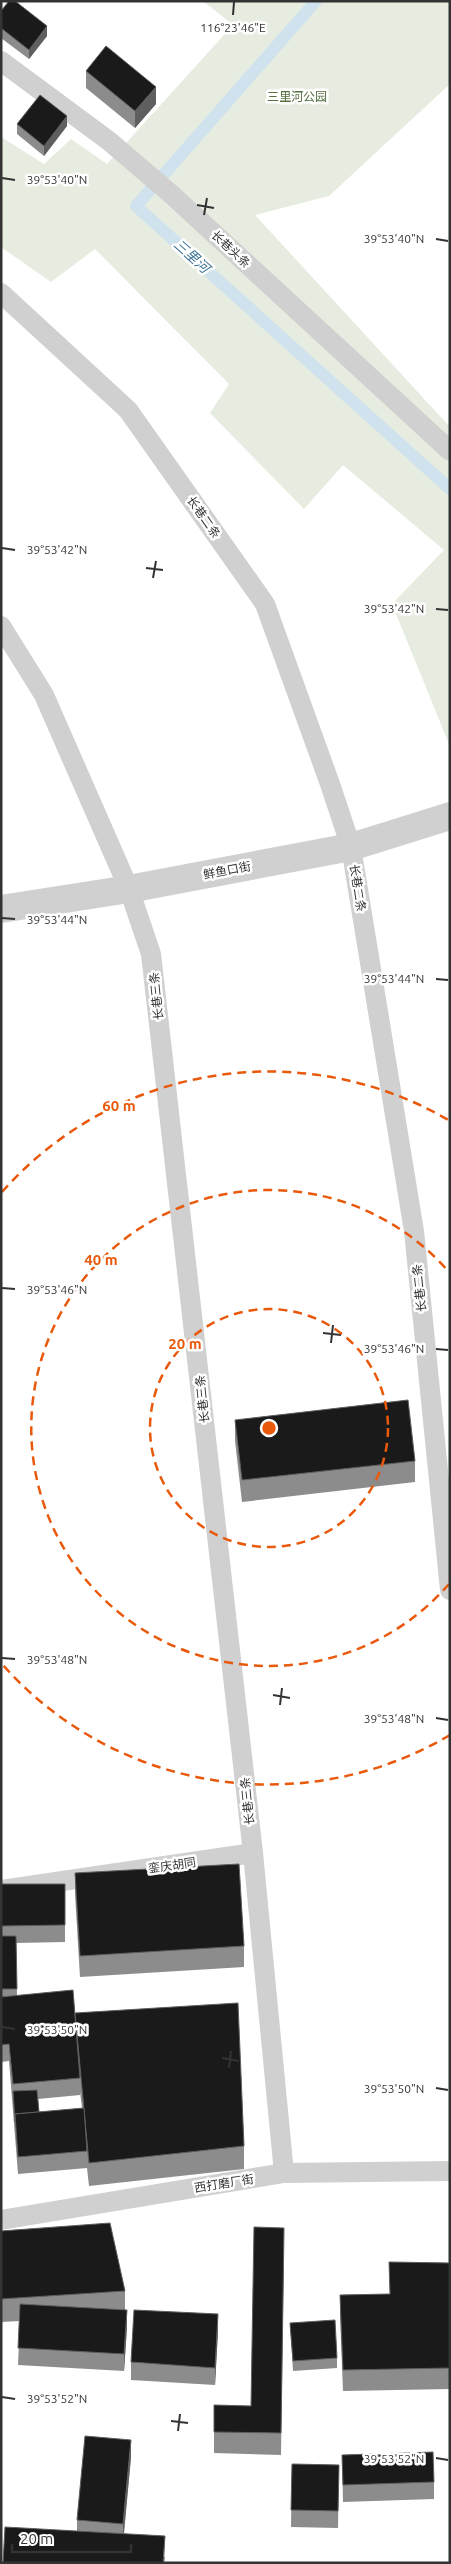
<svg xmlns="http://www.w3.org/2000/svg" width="451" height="2564" font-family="Ubuntu,'Noto Sans SC',sans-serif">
<rect width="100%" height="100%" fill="#fff"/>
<path fill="#e6ecdf" d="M 203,1 L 450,1 L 450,84 L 329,196 L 255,215 L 450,427 L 449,744 L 392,604 L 444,550 L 343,465 L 304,509 L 210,413 L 229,384 L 95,249 L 51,282 L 1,247 L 1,137 L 44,164 L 71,139 L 107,164 L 233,25 Z"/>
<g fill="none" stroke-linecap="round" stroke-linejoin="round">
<path stroke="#cfe2ee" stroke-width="12" d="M 316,1 L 136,206 L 450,489"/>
<g stroke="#d0d0d0" stroke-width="20">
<path d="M 1,61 L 109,141 L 171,194 L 450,451"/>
<path d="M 1,293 L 128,410 L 265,604 L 330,784 L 351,847 L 414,1231 L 450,1590"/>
<path d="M 1,626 L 44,695 L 129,889 L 151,954 L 253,1853 L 284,2173"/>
<path d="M 1,1890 L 253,1853"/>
<path d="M 1,2220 L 284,2173 L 450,2171"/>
</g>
<path stroke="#d0d0d0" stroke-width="28" d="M 1,909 L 129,889 L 351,847 L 450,816"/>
</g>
<g fill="#8c8c8c" fill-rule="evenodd">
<path d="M 1,11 L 47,36 L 29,59 L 1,38 Z"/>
<path d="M 86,71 L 156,104 L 135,128 L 86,88 Z"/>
<path d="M 17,124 L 67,126 L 44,156 L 17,134 Z"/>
<path d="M 235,1420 L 415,1461 L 415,1482 L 242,1502 L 235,1441 Z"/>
<path d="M 75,1873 L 244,1946 L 244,1967 L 80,1977 L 75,1894 Z"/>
<path d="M 1,1884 L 65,1884 L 65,1942 L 16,1943 L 17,1996 L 75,2020 L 244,2146 L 244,2169 L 89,2186 L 87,2168 L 18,2174 L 9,2061 L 1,2062 ZM 80,2092 L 82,2108 L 39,2112 L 38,2099 L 80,2095 Z"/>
<path d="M 1,2231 L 125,2291 L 125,2310 L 127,2327 L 124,2371 L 18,2365 L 20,2321 L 1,2322 Z"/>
<path d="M 284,2249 L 281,2455 L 214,2453 L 214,2405 L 251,2406 Z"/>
<path d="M 389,2262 L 450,2263 L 450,2389 L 343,2391 L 340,2316 L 340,2295 L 390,2294 Z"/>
<path d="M 290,2323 L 337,2358 L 337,2368 L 293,2371 Z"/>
<path d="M 218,2331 L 215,2385 L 131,2380 L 131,2362 Z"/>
<path d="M 342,2455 L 434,2482 L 434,2499 L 343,2502 Z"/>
<path d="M 131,2457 L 124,2534 L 165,2557 L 164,2563 L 3,2563 L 77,2531 L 77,2520 Z"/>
<path d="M 292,2464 L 339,2465 L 338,2528 L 291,2527 Z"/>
</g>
<g fill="#5f5f5f">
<path d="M 47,26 L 47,36 L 29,59 L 29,50 Z"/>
<path d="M 156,87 L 156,104 L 135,128 L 135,111 Z"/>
<path d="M 67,116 L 67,126 L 44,156 L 44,146 Z"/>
<path d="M 127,2310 L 127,2327 L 124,2371 L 124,2354 Z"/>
<path d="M 218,2314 L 218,2331 L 215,2385 L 215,2368 Z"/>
<path d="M 131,2440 L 131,2457 L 123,2541 L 123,2524 Z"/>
<path d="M 165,2536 L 164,2563 L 163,2563 Z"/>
</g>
<g fill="#1a1a1a" stroke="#5f5f5f">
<path d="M 9,1 L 15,1 L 47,26 L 29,50 L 1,28 L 1,11 Z"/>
<path d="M 106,46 L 156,87 L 135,111 L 86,71 Z"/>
<path d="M 40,95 L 67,116 L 44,146 L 17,124 Z"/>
<path d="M 408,1400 L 415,1461 L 242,1480 L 235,1420 Z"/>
<path d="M 239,1864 L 244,1946 L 80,1956 L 75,1873 Z"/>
<path d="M 1,1884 L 65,1884 L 65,1925 L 1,1926 Z"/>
<path d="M 1,1936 L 16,1936 L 17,1989 L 1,1989 Z"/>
<path d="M 73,1990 L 80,2078 L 13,2084 L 9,2044 L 1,2045 L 1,1997 Z"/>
<path d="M 238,2003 L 244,2146 L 89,2163 L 75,2013 Z"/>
<path d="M 37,2090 L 39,2112 L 15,2114 L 15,2122 L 13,2091 Z"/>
<path d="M 84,2108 L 87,2151 L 18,2157 L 15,2114 Z"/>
<path d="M 110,2223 L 125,2291 L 1,2299 L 1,2231 Z"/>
<path d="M 254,2227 L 284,2228 L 281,2433 L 214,2432 L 214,2405 L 251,2406 Z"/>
<path d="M 389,2262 L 450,2263 L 450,2368 L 343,2370 L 340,2295 L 390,2294 Z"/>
<path d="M 20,2304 L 127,2310 L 124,2354 L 18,2348 Z"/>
<path d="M 134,2310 L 218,2314 L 215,2368 L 131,2362 Z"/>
<path d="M 335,2320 L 337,2358 L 293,2361 L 290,2323 Z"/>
<path d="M 85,2436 L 131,2440 L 123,2524 L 77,2520 Z"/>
<path d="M 433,2452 L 434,2482 L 343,2485 L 342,2455 Z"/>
<path d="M 292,2464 L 339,2465 L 338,2511 L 291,2510 Z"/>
<path d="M 5,2527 L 165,2536 L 163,2563 L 3,2563 Z"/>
</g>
<path fill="none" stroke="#333" stroke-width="2" d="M 233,15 L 234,2M 2,178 L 15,180M 197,205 L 214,208M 204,215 L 207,198M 436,239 L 448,241M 2,548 L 15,550M 146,568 L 163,570M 153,578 L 156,561M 436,609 L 448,610M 2,918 L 15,919M 436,979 L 448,980M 2,1288 L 15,1289M 323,1333 L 341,1335M 331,1343 L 333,1325M 436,1349 L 448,1350M 2,1658 L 15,1659M 273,1695 L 290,1698M 280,1705 L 282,1688M 436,1718 L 448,1720M 2,2027 L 15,2029M 222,2058 L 239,2061M 229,2068 L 231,2051M 436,2088 L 448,2090M 2,2397 L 15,2399M 171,2421 L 188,2423M 178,2431 L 180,2414M 436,2458 L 448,2460"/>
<g fill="none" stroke="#e8590c" stroke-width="2.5" stroke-dasharray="9 6">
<circle cx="269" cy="1428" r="119"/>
<path d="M449 1584A238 238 0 1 1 449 1272"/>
<path d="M450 1735A356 356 0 0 1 2 1664M2 1192A356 356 0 0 1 450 1121"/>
</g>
<g text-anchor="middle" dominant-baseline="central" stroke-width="5" stroke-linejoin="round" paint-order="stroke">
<g font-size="12" fill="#56703f" stroke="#fff">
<text x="297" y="96">三里河公园</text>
</g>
<g font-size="12" fill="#333" stroke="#fff">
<text transform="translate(231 249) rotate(43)">长巷头条</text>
<text transform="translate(204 517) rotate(55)">长巷二条</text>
<text transform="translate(227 870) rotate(-11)">鲜鱼口街</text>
<text transform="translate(358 888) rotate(81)">长巷二条</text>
<text transform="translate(156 996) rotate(-96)">长巷三条</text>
<text transform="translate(419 1288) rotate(-96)">长巷二条</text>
<text transform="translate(202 1399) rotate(-96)">长巷三条</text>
<text transform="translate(247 1801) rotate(-96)">长巷三条</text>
<text transform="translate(172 1865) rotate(-8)">銮庆胡同</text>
<text transform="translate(224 2183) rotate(-9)">西打磨厂街</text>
</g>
<g font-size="14" font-style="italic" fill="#3f7597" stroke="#fff">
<text transform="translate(192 256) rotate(42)">三里河</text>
</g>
</g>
<g font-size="12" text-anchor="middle" fill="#333" stroke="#fff" stroke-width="5" stroke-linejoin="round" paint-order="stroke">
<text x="233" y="32">116°23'46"E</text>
<text x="57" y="184">39°53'40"N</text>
<text x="394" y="243">39°53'40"N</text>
<text x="57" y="554">39°53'42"N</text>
<text x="394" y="613">39°53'42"N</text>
<text x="57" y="924">39°53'44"N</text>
<text x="394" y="983">39°53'44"N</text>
<text x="57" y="1294">39°53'46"N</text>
<text x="394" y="1353">39°53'46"N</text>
<text x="57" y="1664">39°53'48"N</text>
<text x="394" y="1723">39°53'48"N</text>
<text x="57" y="2034">39°53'50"N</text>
<text x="394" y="2093">39°53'50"N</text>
<text x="57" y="2403">39°53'52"N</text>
<text x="394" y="2463">39°53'52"N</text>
</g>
<circle cx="269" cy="1428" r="8" fill="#e8590c" stroke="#fff" stroke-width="2.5"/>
<g font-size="15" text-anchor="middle" font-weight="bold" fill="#e8590c" stroke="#fff" stroke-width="5" stroke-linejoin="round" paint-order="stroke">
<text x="119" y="1111">60 m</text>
<text x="101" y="1265">40 m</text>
<text x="185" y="1349">20 m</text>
</g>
<rect width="451" height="2564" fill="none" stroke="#333333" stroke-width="5"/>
<path d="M12 2544v8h119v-8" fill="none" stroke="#333333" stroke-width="2.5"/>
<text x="20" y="2544" font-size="15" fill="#333333" stroke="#ffffff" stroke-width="4" paint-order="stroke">20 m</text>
</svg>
